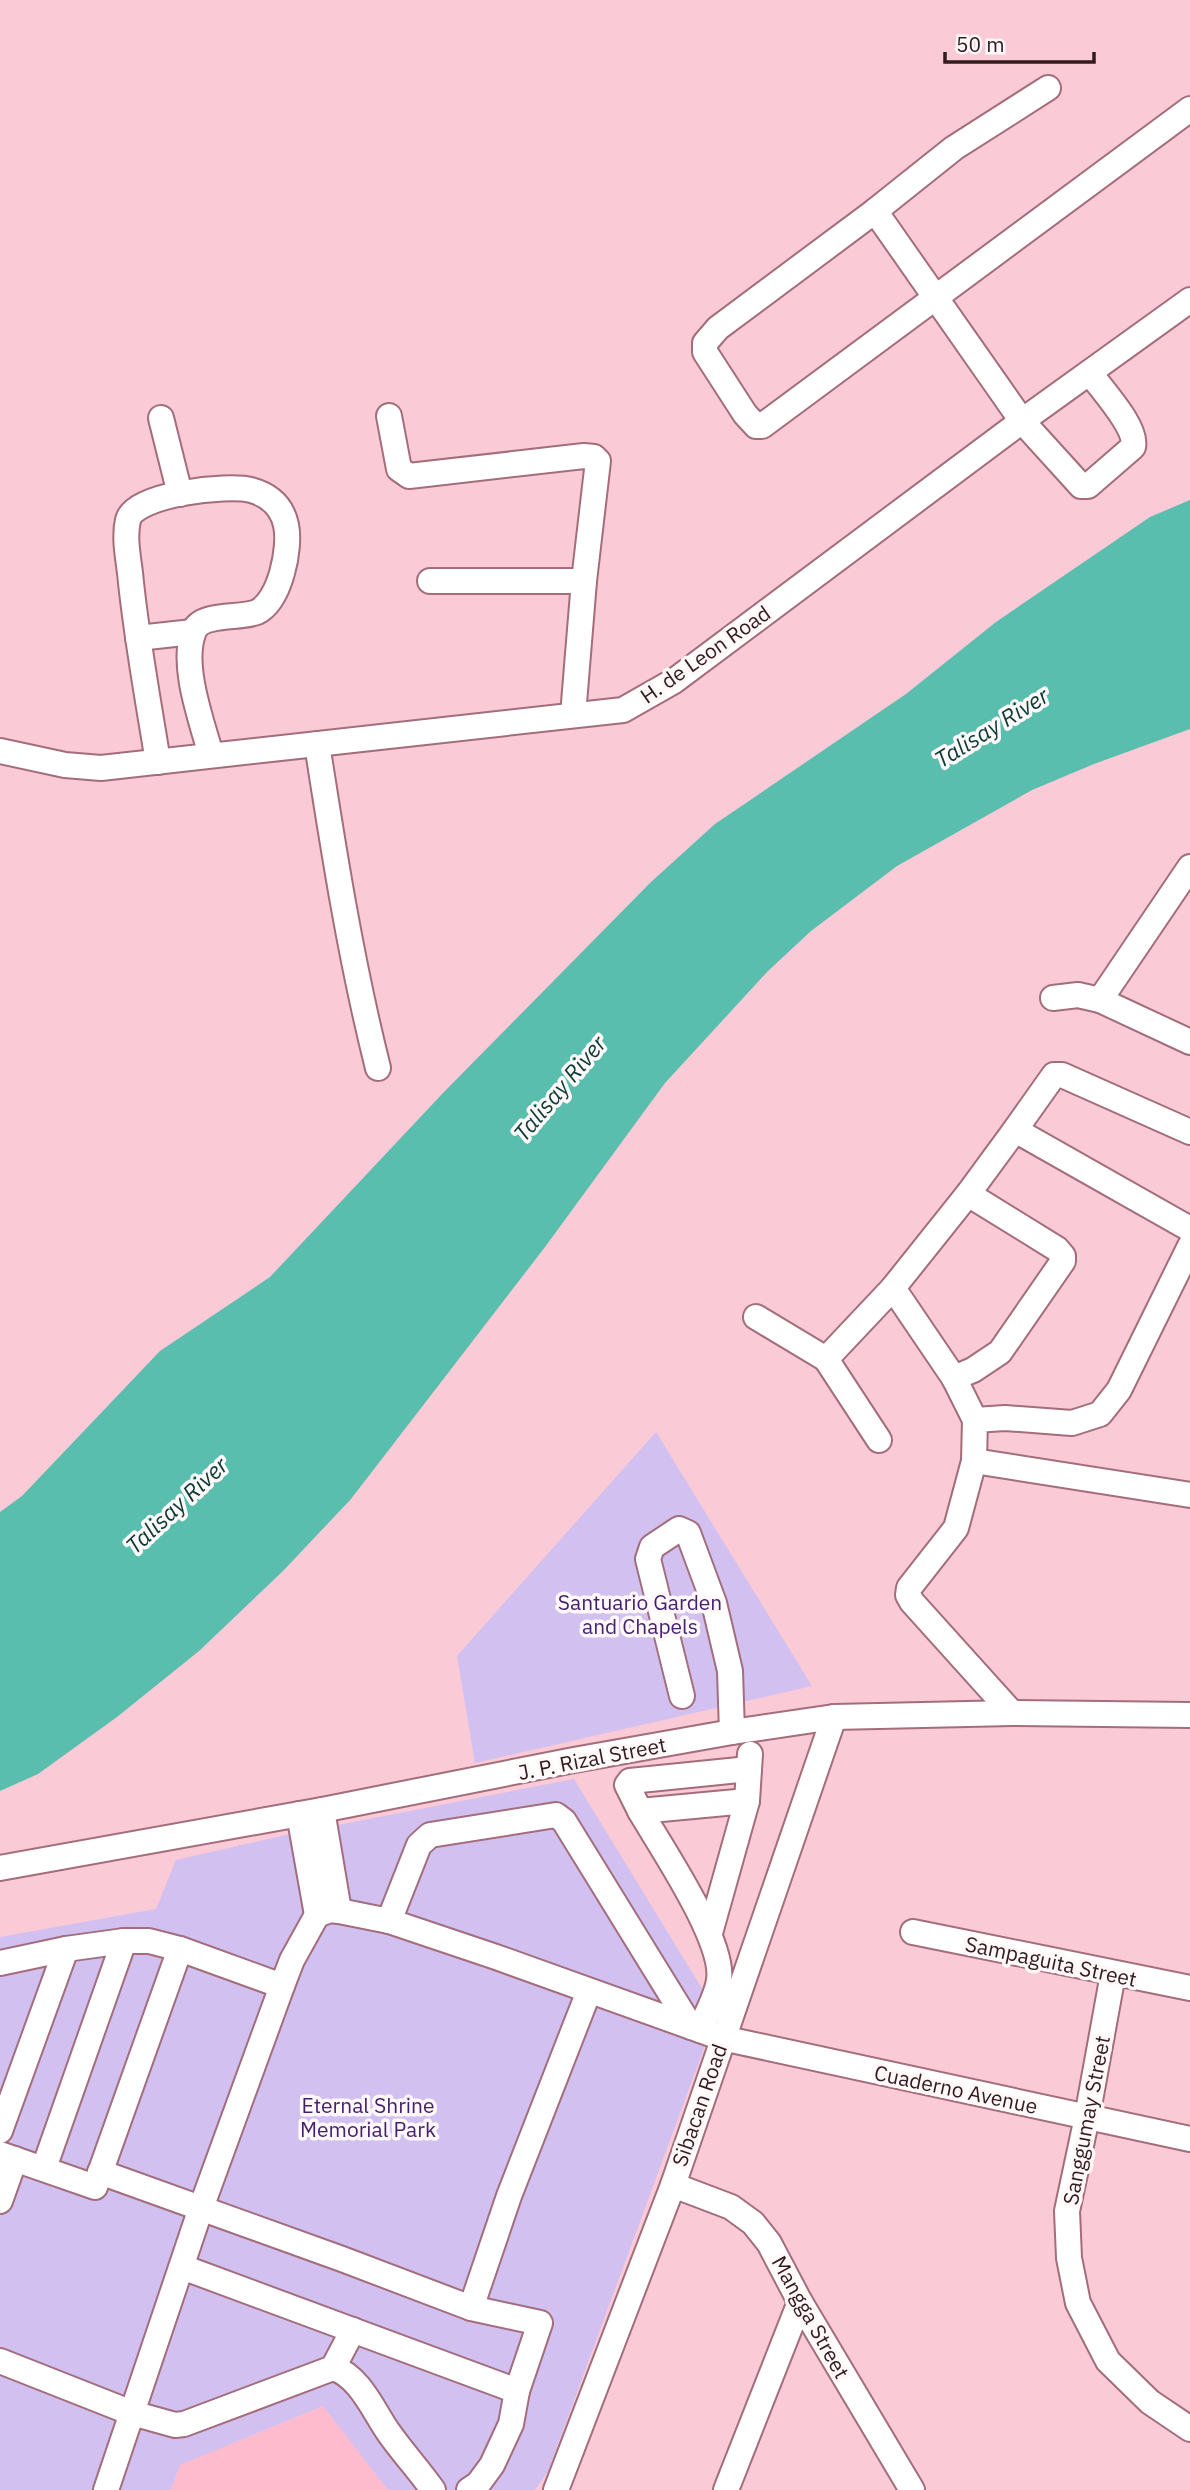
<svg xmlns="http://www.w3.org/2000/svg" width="1190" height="2490" font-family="'IBM Plex Sans',sans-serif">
<rect width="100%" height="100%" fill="#facad6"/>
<path fill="#febbcd" d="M 324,2406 L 388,2490 L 171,2490 L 180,2465 Z"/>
<g fill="#d1c0f0">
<path d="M 656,1432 L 812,1686 L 475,1763 L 457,1656 Z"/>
<path d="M 574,1779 L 717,2013 L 548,2471 L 535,2490 L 388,2490 L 323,2406 L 180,2465 L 171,2490 L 0,2490 L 0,1937 L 156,1909 L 176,1860 L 286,1835 Z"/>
</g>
<path fill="#59bead" d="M 1190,500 L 1190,729 L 1094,764 L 1032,790 L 897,866 L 811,931 L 768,971 L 665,1083 L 545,1247 L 351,1499 L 283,1571 L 199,1651 L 117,1717 L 38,1774 L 0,1791 L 0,1512 L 22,1496 L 160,1351 L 270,1277 L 444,1092 L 651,882 L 715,824 L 906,694 L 996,622 L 1150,517 Z"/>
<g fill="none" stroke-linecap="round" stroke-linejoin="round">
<g stroke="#a36d7c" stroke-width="28">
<g id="minor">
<path d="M 875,211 L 954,148 L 1048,88"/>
<path d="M 1090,373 C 1102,390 1138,428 1133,447 L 1088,486 L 1081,486 L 1022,421 L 875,211 L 718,328 L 705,343 L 705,352 L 745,414 L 756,426 L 762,426 L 1190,109"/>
<path d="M 389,416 L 399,469 L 409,476 L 584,456 L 594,457 L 598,461 L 584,581 L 573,715"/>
<path d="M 161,418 L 180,494"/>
<path d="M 430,581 L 584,581"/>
<path d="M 138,638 L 193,632"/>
<path d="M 317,744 C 334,853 351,961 378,1068"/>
<path d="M 0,751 L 65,765 L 101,768 L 623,710 L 674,681 L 1022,421 L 1190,300"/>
<path d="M 158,762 C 148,699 136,636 130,573 C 128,556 124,537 128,520 C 134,494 228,484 251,490 C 269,495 282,506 286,525 C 291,548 280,601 257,612 C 241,619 201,612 194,631 C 180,664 202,722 211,755"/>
<path d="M 1190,867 L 1100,1000 L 1190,1042"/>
<path d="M 1053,998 L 1078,995 L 1100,1000"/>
<path d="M 1015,1130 L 1054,1075 L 1062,1075 L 1190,1132"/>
<path d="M 968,1194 L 1015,1130 L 1190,1229"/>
<path d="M 893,1288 L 954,1378 L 975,1420"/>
<path d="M 756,1317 L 826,1359"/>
<path d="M 879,1440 L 826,1359 L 893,1288 L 968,1194 L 1057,1249 L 1063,1256 L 1063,1261 L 1000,1352 L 973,1370 L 954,1378"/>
<path d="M 974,1461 L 1190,1495"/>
<path d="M 682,1696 L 648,1559 L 652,1547 L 679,1529 L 688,1533 L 714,1603 L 730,1671 L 732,1732"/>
<path d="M 1012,1713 L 912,1602 L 908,1595 L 909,1588 L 956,1528 L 974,1461 L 975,1420 L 1005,1418 L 1072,1423 L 1100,1414 L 1119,1390 L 1190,1246"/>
<path d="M 322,1810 L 339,1911"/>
<path d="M 640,1811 L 627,1785 L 630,1781 L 749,1769"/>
<path d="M 299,1814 L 317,1915"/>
<path d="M 0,1868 L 322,1810 L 574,1760 L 732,1732 L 834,1717 L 1012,1713 L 1190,1715"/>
<path d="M 389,1921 L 419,1845 L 430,1835 L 556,1815 L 564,1821 L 691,2027"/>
<path d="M 913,1932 L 1190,1988"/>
<path d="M 710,1933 L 747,1801 L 750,1754"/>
<path d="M 0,1963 L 66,1949 L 124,1941 L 149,1941 L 180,1949 L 282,1986"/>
<path d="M 1113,1974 L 1087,2117 L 1067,2211 L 1069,2258 L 1078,2303 L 1108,2361 L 1150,2402 L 1190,2429"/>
<path d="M 700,2030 C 706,2014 717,1996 719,1980 C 725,1941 661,1847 640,1811 L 747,1801"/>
<path d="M 0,2131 L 66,1949"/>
<path d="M 0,2154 L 95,2187 L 180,1949"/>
<path d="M 44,2168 L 124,1941"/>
<path d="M 100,2172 L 342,2259 L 471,2308 L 540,2323 L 517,2391 L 511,2424 L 492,2465 L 478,2484 L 469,2490"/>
<path d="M 673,2185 L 731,2207 L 753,2223 L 769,2243 L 800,2302 L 912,2490"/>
<path d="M 0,2201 L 15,2159"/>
<path d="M 182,2267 L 517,2391"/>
<path d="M 471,2308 L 509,2196 L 589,1991"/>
<path d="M 0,2361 L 132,2413 L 175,2425 L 184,2424 L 333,2368 L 353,2330"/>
<path d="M 333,2368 C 360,2376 374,2412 389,2433 C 403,2453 419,2470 433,2490"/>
<path d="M 106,2490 L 201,2208 L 282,1986 L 292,1960 L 317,1915 L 330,1910 L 339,1911 L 389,1921 L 496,1957 L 722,2038 L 1190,2139"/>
<path d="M 556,2490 L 673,2185 L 834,1717"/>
<path d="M 726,2490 L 800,2302"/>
</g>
</g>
<use href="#minor" stroke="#fff" stroke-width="24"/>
</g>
<g text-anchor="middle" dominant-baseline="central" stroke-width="7" stroke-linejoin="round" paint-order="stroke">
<g font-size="21" fill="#311b21" stroke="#fef8f9">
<text transform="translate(705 654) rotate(-35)">H. de Leon Road</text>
<text transform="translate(592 1758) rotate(-11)">J. P. Rizal Street</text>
<text transform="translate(1051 1961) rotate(12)">Sampaguita Street</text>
<text transform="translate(956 2089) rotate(12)">Cuaderno Avenue</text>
<text transform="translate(699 2105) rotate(-71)">Sibacan Road</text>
<text transform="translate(1086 2120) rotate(-79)">Sanggumay Street</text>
<text transform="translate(811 2317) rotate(61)">Mangga Street</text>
</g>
<g font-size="21" fill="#441f6d" stroke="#fef8f9">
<text x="640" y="1602">Santuario Garden<tspan x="640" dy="24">and Chapels</tspan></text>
<text x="368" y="2105">Eternal Shrine<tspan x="368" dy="24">Memorial Park</tspan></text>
</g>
<g font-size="23" font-style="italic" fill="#0b3b34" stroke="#fef8f9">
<text transform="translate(991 727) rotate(-32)">Talisay River</text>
<text transform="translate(559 1088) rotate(-50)">Talisay River</text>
<text transform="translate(176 1505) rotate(-43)">Talisay River</text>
</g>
</g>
<path d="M945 52v10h149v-10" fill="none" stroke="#311b21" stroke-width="3.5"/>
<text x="956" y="52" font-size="21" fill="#311b21" stroke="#fef8f9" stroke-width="5" paint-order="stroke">50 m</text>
</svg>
